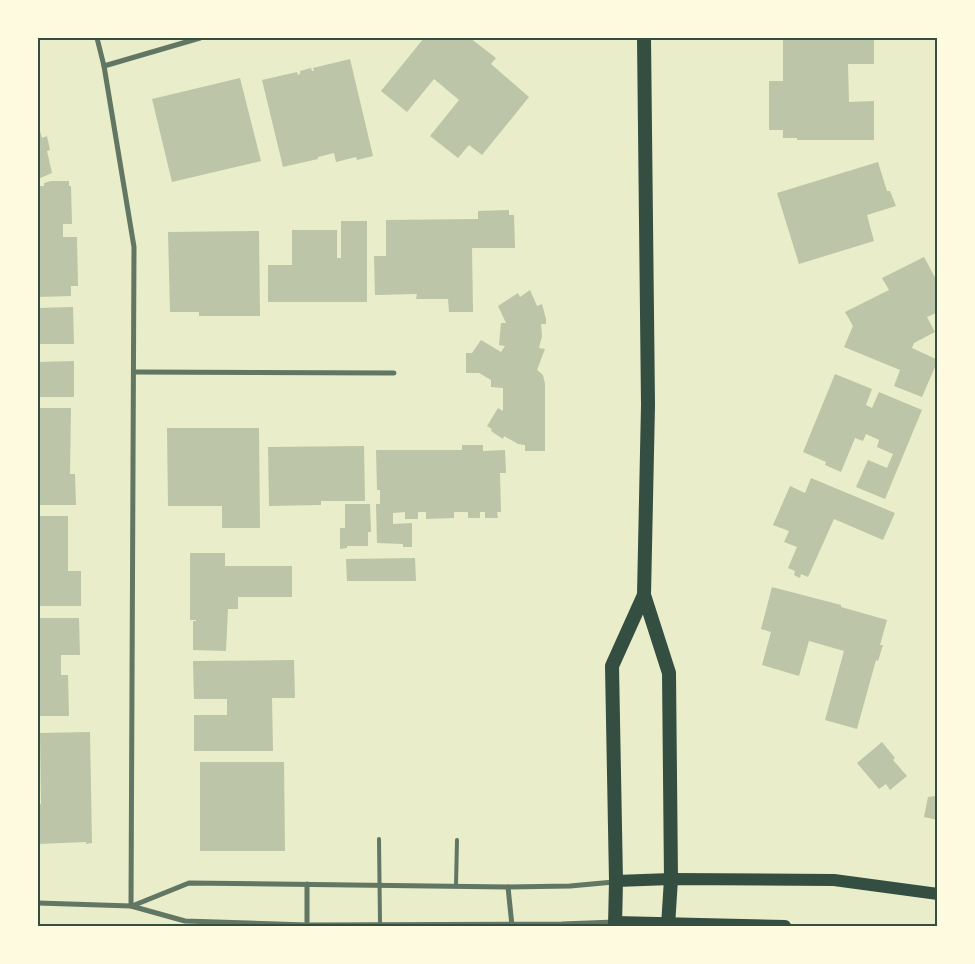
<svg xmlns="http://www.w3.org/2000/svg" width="975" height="964" font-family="'Public Sans',sans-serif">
<rect width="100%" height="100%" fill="#e9edc9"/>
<g fill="#bcc5a7">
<path d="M 424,38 L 470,38 L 496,58 L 491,64 L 529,97 L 482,155 L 469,145 L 458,158 L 430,136 L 459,100 L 434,79 L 407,112 L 381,91 Z"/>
<path d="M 796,38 L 874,38 L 874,64 L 848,64 L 849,102 L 874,101 L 874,140 L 797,140 L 797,138 L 783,138 L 783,130 L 769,130 L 769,81 L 783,81 L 783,39 L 796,39 Z"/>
<path d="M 350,59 L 373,156 L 357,160 L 356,157 L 336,162 L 334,153 L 318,157 L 318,159 L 283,167 L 262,80 L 297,72 L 298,75 L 300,74 L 300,71 L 311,68 L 312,71 L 314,71 L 313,68 Z"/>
<path d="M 240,78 L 261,161 L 172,182 L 152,99 Z"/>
<path d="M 38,124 L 42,138 L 47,136 L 50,150 L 47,151 L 52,173 L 38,179 Z"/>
<path d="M 878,162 L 887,191 L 890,191 L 896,206 L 867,215 L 874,241 L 799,264 L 777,193 Z"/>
<path d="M 51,181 L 69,181 L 69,186 L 71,186 L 72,224 L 63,224 L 63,237 L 77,237 L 78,286 L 71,286 L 71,296 L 38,297 L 38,186 L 44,186 L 44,183 Z"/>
<path d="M 509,210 L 509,215 L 514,215 L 515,248 L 472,248 L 473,312 L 449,312 L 448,299 L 416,299 L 417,294 L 375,295 L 374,256 L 386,256 L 386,220 L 478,219 L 478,211 Z"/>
<path d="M 341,221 L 367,221 L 367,302 L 268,302 L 268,265 L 292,265 L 292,230 L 337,230 L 337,258 L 341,258 Z"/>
<path d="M 259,231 L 260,316 L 199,316 L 199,312 L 170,312 L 168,232 Z"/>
<path d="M 924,257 L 938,283 L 938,312 L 927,317 L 935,332 L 914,343 L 912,348 L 938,360 L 922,397 L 894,386 L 900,370 L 844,347 L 853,326 L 845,312 L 889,290 L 882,278 Z"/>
<path d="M 530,290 L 537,306 L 542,304 L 546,319 L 546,324 L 541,324 L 542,336 L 539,348 L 545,349 L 537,370 L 543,375 L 545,384 L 545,451 L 525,451 L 525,445 L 518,444 L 504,436 L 503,439 L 491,431 L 492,429 L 487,426 L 498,408 L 503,411 L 503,388 L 491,387 L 491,380 L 479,373 L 466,373 L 466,353 L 472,353 L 481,340 L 501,352 L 505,346 L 499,345 L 501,323 L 506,323 L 498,306 L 518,293 L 520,297 Z"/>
<path d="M 73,307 L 74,344 L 38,344 L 38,308 Z"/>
<path d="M 74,361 L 74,397 L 38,397 L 38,362 Z"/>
<path d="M 835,374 L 872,389 L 866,405 L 872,408 L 879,392 L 922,410 L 885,499 L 856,487 L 868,460 L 887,468 L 893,454 L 877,447 L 879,440 L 866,434 L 863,441 L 855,438 L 841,472 L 825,465 L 826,462 L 803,452 Z"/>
<path d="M 38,408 L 71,408 L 70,474 L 75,474 L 76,505 L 38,505 Z"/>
<path d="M 167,428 L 259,428 L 260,528 L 222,528 L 222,506 L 168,506 Z"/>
<path d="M 462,445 L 483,445 L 483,451 L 505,450 L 506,473 L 500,473 L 501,512 L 497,512 L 498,518 L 485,518 L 485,512 L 480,512 L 480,518 L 468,518 L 468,512 L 454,512 L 454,518 L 426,519 L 426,512 L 418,512 L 418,519 L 405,519 L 405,512 L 393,513 L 393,524 L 412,523 L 412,547 L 403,547 L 403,544 L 377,543 L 376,504 L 380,504 L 380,490 L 377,490 L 376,450 L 462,450 Z"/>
<path d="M 364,446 L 365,501 L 321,501 L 321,505 L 269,506 L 268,447 Z"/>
<path d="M 811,478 L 895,513 L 883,540 L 834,519 L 808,577 L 801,574 L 800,578 L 794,575 L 795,571 L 788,568 L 797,547 L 784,542 L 789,531 L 773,525 L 790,486 L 805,493 Z"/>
<path d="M 345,504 L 370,504 L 371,532 L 368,532 L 368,546 L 347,546 L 347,548 L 340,549 L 340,528 L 345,528 Z"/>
<path d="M 38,516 L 68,516 L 68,571 L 81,571 L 81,606 L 38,606 Z"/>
<path d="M 190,553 L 225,553 L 225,566 L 292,566 L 292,597 L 238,597 L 238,609 L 228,609 L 226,651 L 193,650 L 193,621 L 196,621 L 196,620 L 190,620 Z"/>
<path d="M 415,558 L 416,581 L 347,581 L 346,559 Z"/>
<path d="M 772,587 L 841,605 L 841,607 L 887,620 L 880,645 L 883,645 L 878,661 L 876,660 L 857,729 L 825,720 L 844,651 L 809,641 L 799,676 L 762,665 L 771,632 L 761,629 Z"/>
<path d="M 38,618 L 79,618 L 80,655 L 61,655 L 61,675 L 68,675 L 69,716 L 38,716 Z"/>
<path d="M 294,660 L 295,698 L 272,698 L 273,751 L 194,751 L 194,715 L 227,715 L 227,699 L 194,699 L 193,661 Z"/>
<path d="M 90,732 L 92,843 L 86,844 L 86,842 L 38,844 L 38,804 L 41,804 L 40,733 Z"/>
<path d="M 882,742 L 895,758 L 893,760 L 907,776 L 890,790 L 886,784 L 879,789 L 857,763 Z"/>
<path d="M 200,762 L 284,762 L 285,851 L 200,851 Z"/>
<path d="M 935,791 L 938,791 L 938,820 L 924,817 L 928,797 L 935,796 Z"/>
</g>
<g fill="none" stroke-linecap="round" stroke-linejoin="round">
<g stroke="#617663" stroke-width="4">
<path d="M 379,839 L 380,924"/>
<path d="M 456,885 L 457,840"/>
</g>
<g stroke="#617663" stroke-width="5">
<path d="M 97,38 L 104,66 L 134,247 L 131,906"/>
<path d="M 104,66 L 200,38"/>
<path d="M 134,372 L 394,373"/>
<path d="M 508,887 L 512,926"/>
<path d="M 38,903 L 131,906 L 185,921 L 307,925 L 562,924 L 615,922"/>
<path d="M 132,906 L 189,883 L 508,887 L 570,886 L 614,882"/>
<path d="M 307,926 L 307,884"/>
</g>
<g stroke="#344e41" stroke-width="12">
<path d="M 616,881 L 671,879 L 834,880 L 938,894"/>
<path d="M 615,922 L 785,926"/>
</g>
<g stroke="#344e41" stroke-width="14">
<path d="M 644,38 L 648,405 L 644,595 L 669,673 L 671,879 L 668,926"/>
<path d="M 615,926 L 616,881 L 612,666 L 644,595"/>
</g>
</g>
<rect width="975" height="964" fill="none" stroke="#fefae0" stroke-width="78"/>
<rect x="39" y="39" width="897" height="886" fill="none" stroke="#344e41" stroke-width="2"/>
</svg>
